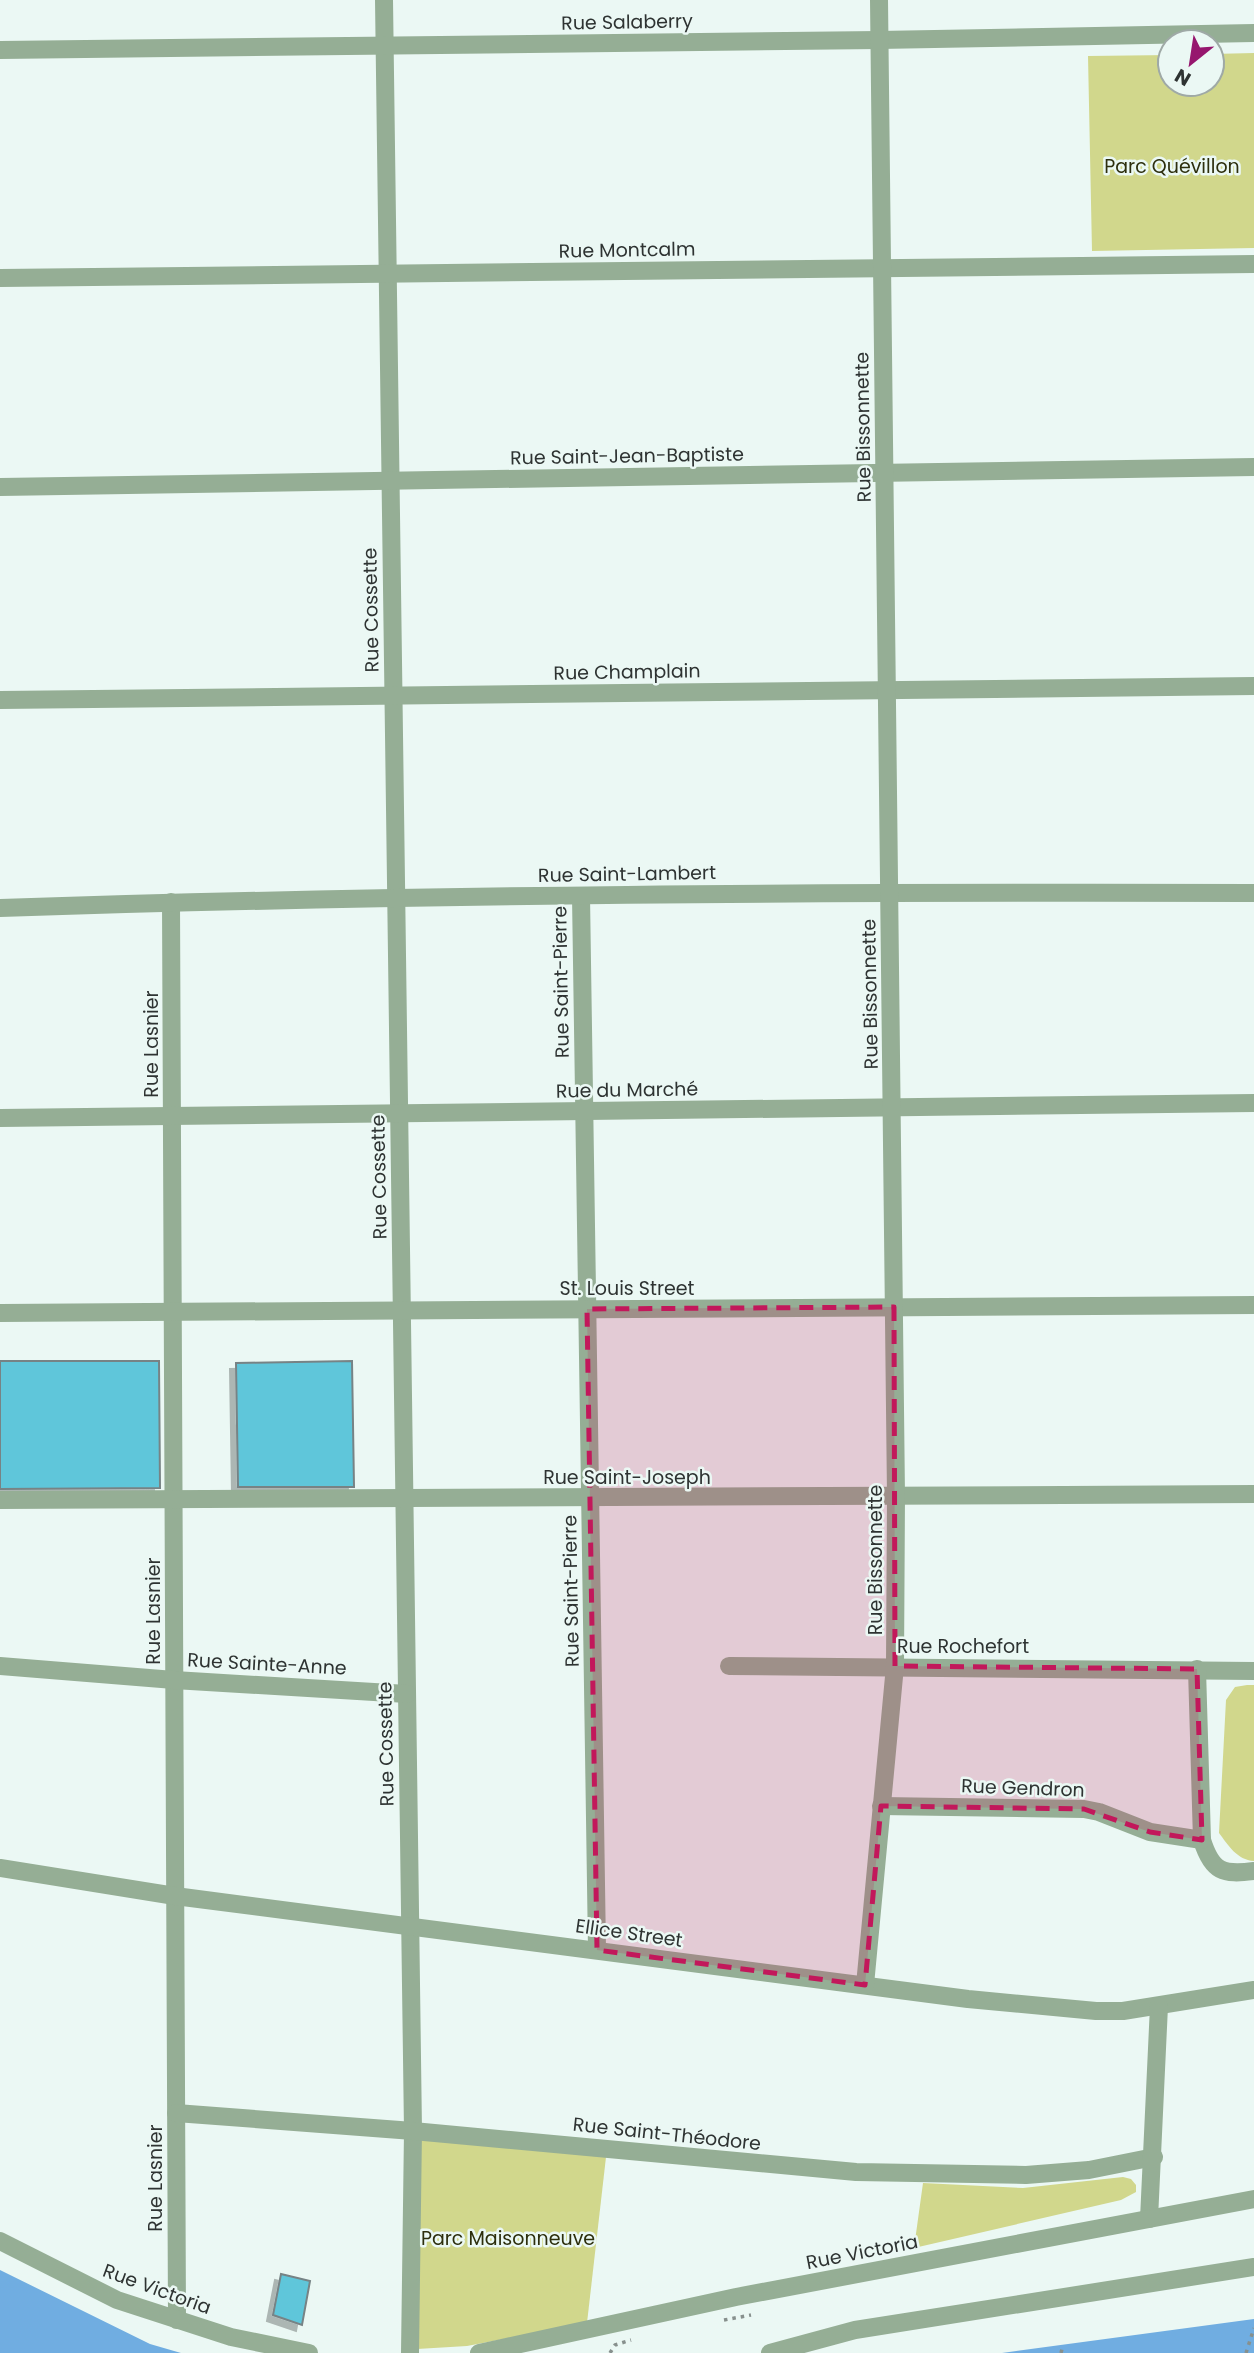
<svg xmlns="http://www.w3.org/2000/svg" width="1254" height="2353" font-family="Poppins,sans-serif">
<defs>
<filter id="shadow"><feDropShadow dx="-6" dy="6" stdDeviation="0" flood-color="#0004"/></filter>
</defs>
<rect width="100%" height="100%" fill="#ebf8f4"/>
<g fill="#d1d78c">
<path d="M 1254,53 L 1254,248 L 1092,251 L 1088,56 L 1170,55 L 1170,84 L 1212,84 L 1212,54 Z"/>
<path d="M 1247,1685 L 1254,1685 L 1254,1861 C 1237,1860 1228,1845 1219,1833 L 1226,1700 L 1235,1687 Z"/>
<path d="M 421,2140 L 606,2157 L 587,2323 L 467,2346 L 417,2349 Z"/>
<path d="M 1123,2177 L 1131,2179 L 1136,2185 L 1136,2192 L 1121,2200 L 914,2248 L 923,2183 L 1023,2188 Z"/>
</g>
<g fill="#70ade1">
<path d="M 0,2270 L 150,2344 L 181,2353 L 0,2353 Z"/>
<path d="M 1254,2319 L 1254,2353 L 1002,2353 Z"/>
</g>
<g fill="#5ec6da" stroke="#778385" stroke-width="2" filter="url(#shadow)">
<path d="M 0,1361 L 159,1361 L 160,1488 L 0,1489 Z"/>
<path d="M 352,1361 L 354,1487 L 238,1487 L 236,1363 Z"/>
<path d="M 281,2274 L 310,2281 L 302,2325 L 273,2315 Z"/>
</g>
<g fill="none" stroke-linecap="round" stroke-linejoin="round">
<g stroke="#87908d" stroke-width="3.5" stroke-dasharray="3.5 5" stroke-linecap="butt">
<path d="M 724,2320 L 751,2315"/>
<path d="M 610,2353 L 615,2345 L 631,2340"/>
<path d="M 1061,2353 L 1063,2345"/>
<path d="M 1246,2353 L 1254,2328"/>
</g>
<g stroke="#95ae95" stroke-width="18">
<path d="M 384,0 L 413,2131 L 410,2353"/>
<path d="M 0,50 L 879,40 L 1254,33"/>
<path d="M 0,278 L 1254,264"/>
<path d="M 0,487 L 1254,467"/>
<path d="M 0,700 L 1254,686"/>
<path d="M 581,896 L 597,1950"/>
<path d="M 171,902 L 177,2320"/>
<path d="M 0,908 C 418,894 836,892 1254,893"/>
<path d="M 0,1118 L 1254,1103"/>
<path d="M 0,1313 L 1254,1305"/>
<path d="M 0,1500 L 1254,1494"/>
<path d="M 0,1666 L 174,1680 L 407,1694"/>
<path d="M 729,1666 L 1254,1671"/>
<path d="M 1197,1669 L 1202,1840 C 1212,1872 1223,1875 1254,1871"/>
<path d="M 881,1806 L 1084,1809 L 1099,1812 L 1150,1832 L 1202,1840"/>
<path d="M 0,1868 L 175,1896 L 968,1999 L 1096,2011 L 1123,2011 L 1254,1990"/>
<path d="M 865,1985 L 895,1666 L 896,1496 L 879,0"/>
<path d="M 176,2113 L 413,2131 L 856,2172 L 1026,2175 L 1089,2170 L 1154,2157"/>
<path d="M 1149,2219 L 1159,2006"/>
<path d="M 0,2241 L 117,2300 L 231,2337 L 309,2353"/>
<path d="M 479,2353 L 736,2297 L 1254,2199"/>
<path d="M 770,2353 L 855,2330 L 1254,2267"/>
</g>
</g>
<path fill="#c2185b" fill-opacity="0.2" stroke="#c2185b" stroke-width="5" stroke-dasharray="14 9" stroke-linejoin="round" d="M 894,1307 L 895,1666 L 1197,1669 L 1202,1840 L 1150,1832 L 1084,1809 L 881,1806 L 865,1985 L 597,1950 L 587,1309 Z"/>
<g text-anchor="middle" dominant-baseline="central" stroke-width="5" stroke-linejoin="round" paint-order="stroke">
<g font-size="19" fill="#2e3332" stroke="#ebf8f4">
<text transform="translate(627 22) rotate(-1)">Rue Salaberry</text>
<text transform="translate(627 250) rotate(-1)">Rue Montcalm</text>
<text transform="translate(863 427) rotate(-91)">Rue Bissonnette</text>
<text transform="translate(627 456) rotate(-1)">Rue Saint-Jean-Baptiste</text>
<text transform="translate(371 610) rotate(-91)">Rue Cossette</text>
<text transform="translate(627 672) rotate(-1)">Rue Champlain</text>
<text transform="translate(627 874) rotate(-1)">Rue Saint-Lambert</text>
<text transform="translate(561 982) rotate(-91)">Rue Saint-Pierre</text>
<text transform="translate(870 994) rotate(-91)">Rue Bissonnette</text>
<text transform="translate(151 1044) rotate(-90)">Rue Lasnier</text>
<text transform="translate(627 1090) rotate(-1)">Rue du Marché</text>
<text transform="translate(379 1177) rotate(-91)">Rue Cossette</text>
<text x="627" y="1288">St. Louis Street</text>
<text x="627" y="1477">Rue Saint-Joseph</text>
<text transform="translate(875 1560) rotate(-90)">Rue Bissonnette</text>
<text transform="translate(571 1591) rotate(-91)">Rue Saint-Pierre</text>
<text transform="translate(153 1611) rotate(-90)">Rue Lasnier</text>
<text x="963" y="1646">Rue Rochefort</text>
<text transform="translate(267 1664) rotate(3)">Rue Sainte-Anne</text>
<text transform="translate(386 1744) rotate(-91)">Rue Cossette</text>
<text transform="translate(1023 1788) rotate(2)">Rue Gendron</text>
<text transform="translate(629 1933) rotate(8)">Ellice Street</text>
<text transform="translate(667 2134) rotate(6)">Rue Saint-Théodore</text>
<text transform="translate(155 2178) rotate(-90)">Rue Lasnier</text>
<text transform="translate(862 2252) rotate(-11)">Rue Victoria</text>
<text transform="translate(157 2289) rotate(20)">Rue Victoria</text>
</g>
<g font-size="19" fill="#2d2f0d" stroke="#ebf8f4">
<text x="1172" y="166">Parc Quévillon</text>
<text x="508" y="2238">Parc Maisonneuve</text>
</g>
</g>
<g transform="translate(1191 63) rotate(210)"><circle r="33" fill="#ebf8f4" stroke="#9fa9a6" stroke-width="2"/>
<path d="M0-5L12 26L0 18L-12 26Z" fill="#96166e"/>
<text y="-10" font-size="19" font-weight="bold" text-anchor="middle" fill="#2e3332">N</text>
</g>
</svg>
